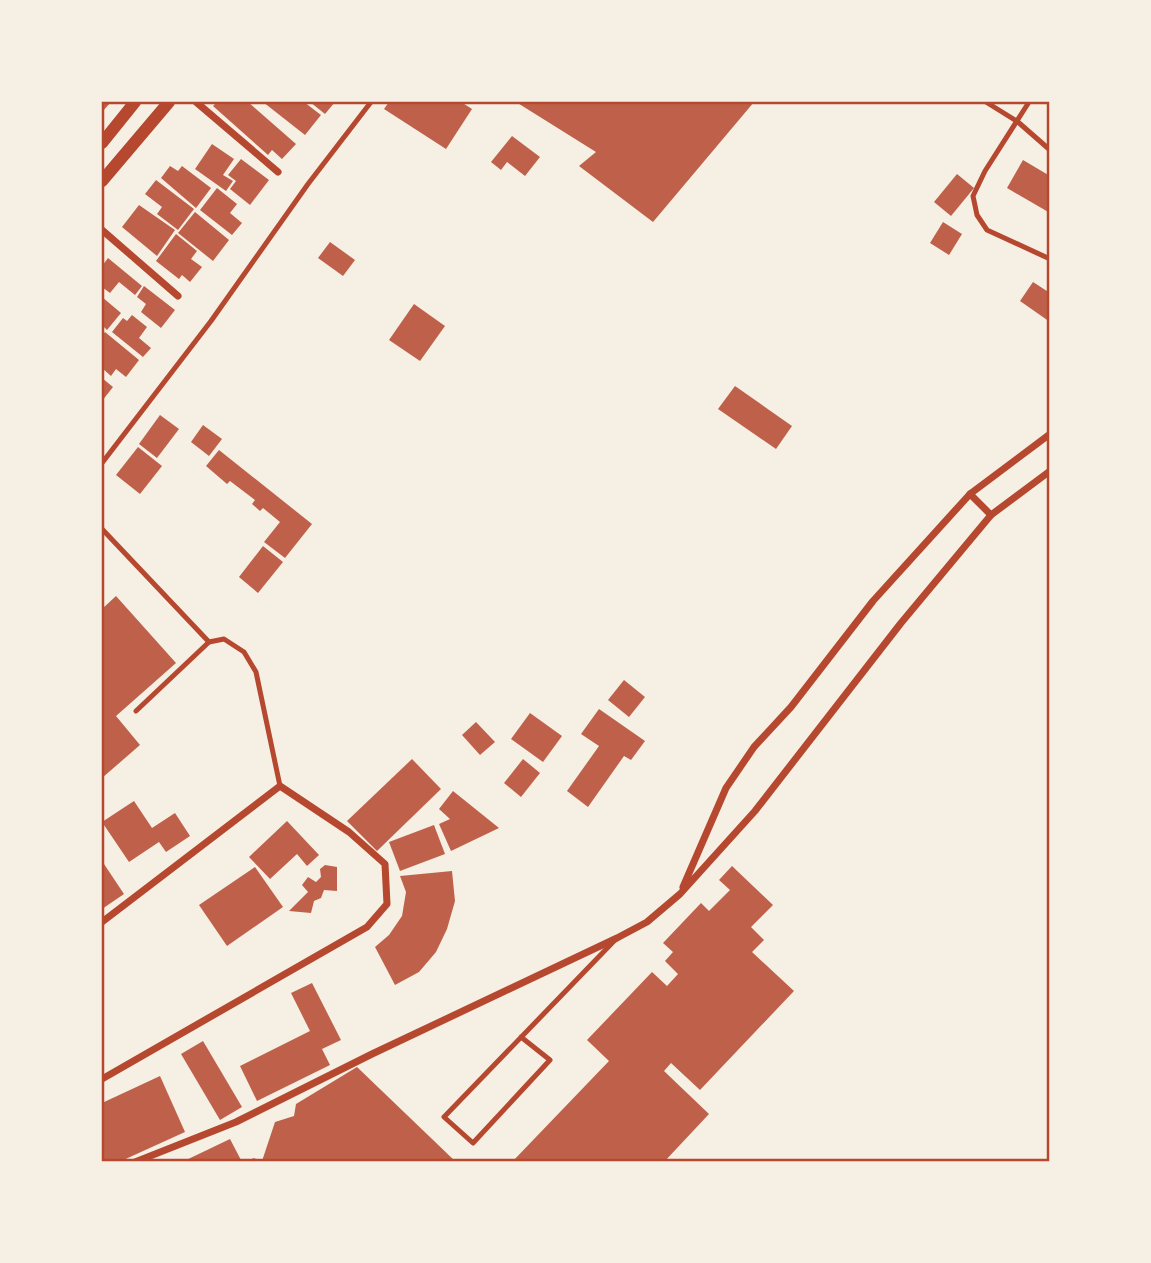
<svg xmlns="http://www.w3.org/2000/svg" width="1151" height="1263" font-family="Montserrat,sans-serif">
<rect width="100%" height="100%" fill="#f6efe4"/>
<g fill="#bf614a">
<path d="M 102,102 L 111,102 L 102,112 Z"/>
<path d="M 217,102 L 248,102 L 296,144 L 282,159 L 272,150 L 268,155 L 213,106 Z"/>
<path d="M 263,102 L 304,102 L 321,115 L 305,135 Z"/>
<path d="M 310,102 L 335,102 L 325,114 Z"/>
<path d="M 389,102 L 461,102 L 472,109 L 446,149 L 384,109 Z"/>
<path d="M 516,102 L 754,102 L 653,222 L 579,166 L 596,152 Z"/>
<path d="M 512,136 L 540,157 L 525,176 L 507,162 L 501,170 L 491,162 Z"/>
<path d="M 212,144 L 234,159 L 223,175 L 233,181 L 226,191 L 195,169 Z"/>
<path d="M 241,159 L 269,180 L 250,205 L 230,189 L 236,181 L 228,175 Z"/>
<path d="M 1023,160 L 1050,176 L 1050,213 L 1007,188 Z"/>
<path d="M 170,166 L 178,171 L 182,166 L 211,188 L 196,208 L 161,178 Z"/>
<path d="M 957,174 L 974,188 L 951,216 L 934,202 Z"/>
<path d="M 156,180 L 194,209 L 178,230 L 157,214 L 162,207 L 145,194 Z"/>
<path d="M 217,188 L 237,204 L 230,213 L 242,223 L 232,235 L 200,210 Z"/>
<path d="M 139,205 L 175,230 L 157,256 L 122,227 Z"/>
<path d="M 195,212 L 229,240 L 213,261 L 178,233 Z"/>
<path d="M 943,222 L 962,234 L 949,255 L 930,243 Z"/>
<path d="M 176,234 L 197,251 L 191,259 L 202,267 L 190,282 L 182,275 L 179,279 L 156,261 Z"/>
<path d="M 330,242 L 355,260 L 343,276 L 318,258 Z"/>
<path d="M 108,258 L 142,286 L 135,295 L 119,282 L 110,293 L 102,287 L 102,266 Z"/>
<path d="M 1033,282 L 1050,293 L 1050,322 L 1020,301 Z"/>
<path d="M 144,286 L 175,310 L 161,328 L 141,312 L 146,304 L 137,297 Z"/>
<path d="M 102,297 L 121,313 L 107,330 L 102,325 Z"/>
<path d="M 414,304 L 445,326 L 420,361 L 389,340 Z"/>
<path d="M 132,315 L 147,327 L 139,338 L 151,348 L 143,357 L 112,332 L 123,318 L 127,321 Z"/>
<path d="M 105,332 L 139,360 L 126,377 L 116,369 L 111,376 L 102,368 L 102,336 Z"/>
<path d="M 102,378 L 113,387 L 102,401 Z"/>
<path d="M 735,386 L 792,426 L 776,449 L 718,409 Z"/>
<path d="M 160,415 L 179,429 L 157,458 L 139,444 Z"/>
<path d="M 203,425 L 222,439 L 209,456 L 191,442 Z"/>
<path d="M 138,447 L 162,466 L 140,494 L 116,475 Z"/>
<path d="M 219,450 L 312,524 L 285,558 L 264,542 L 280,522 L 263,508 L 260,511 L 252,504 L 255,500 L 230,481 L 227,484 L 206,466 Z"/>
<path d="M 263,546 L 283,562 L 258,593 L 239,577 Z"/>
<path d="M 116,596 L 176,663 L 116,716 L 140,745 L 102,778 L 102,609 Z"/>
<path d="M 624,680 L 645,697 L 629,717 L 608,700 Z"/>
<path d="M 599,709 L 645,741 L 631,760 L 624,756 L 588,807 L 567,791 L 599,746 L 581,734 Z"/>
<path d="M 530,713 L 562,736 L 543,762 L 511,739 Z"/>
<path d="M 476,722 L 495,742 L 480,755 L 462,735 Z"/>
<path d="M 412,759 L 441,789 L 377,851 L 347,821 Z"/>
<path d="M 523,759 L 540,773 L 521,797 L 504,783 Z"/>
<path d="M 453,791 L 499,828 L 451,851 L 439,824 L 450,819 L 439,809 Z"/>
<path d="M 134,801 L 152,828 L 175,813 L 190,836 L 166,852 L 159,842 L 129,862 L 102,822 Z"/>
<path d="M 287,821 L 319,855 L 307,866 L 297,854 L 270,879 L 249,857 Z"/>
<path d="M 434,825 L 445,854 L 400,871 L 389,842 Z"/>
<path d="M 102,861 L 124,894 L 102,909 Z"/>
<path d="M 325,865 L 337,867 L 337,891 L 324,890 L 321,898 L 314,901 L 311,913 L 289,911 L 308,892 L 302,885 L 308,877 L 316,882 L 321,877 L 320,869 Z"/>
<path d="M 732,866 L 773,905 L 751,927 L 764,940 L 752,952 L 794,991 L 700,1090 L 671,1063 L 664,1071 L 709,1114 L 664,1162 L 512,1162 L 609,1061 L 587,1040 L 652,972 L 667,986 L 678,974 L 665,961 L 673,952 L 663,943 L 701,903 L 709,911 L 730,890 L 719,880 Z"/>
<path d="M 255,867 L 283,907 L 227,946 L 199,905 Z"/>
<path d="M 452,871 L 455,901 L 447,929 L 436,952 L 419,972 L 395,985 L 375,947 L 389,935 L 402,916 L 406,892 L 400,876 Z"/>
<path d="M 312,983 L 341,1040 L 322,1049 L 330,1065 L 257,1101 L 240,1066 L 310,1031 L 291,993 Z"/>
<path d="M 203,1041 L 242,1107 L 220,1120 L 181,1054 Z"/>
<path d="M 357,1067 L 456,1162 L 250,1162 L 253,1158 L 262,1161 L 275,1122 L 294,1116 L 296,1104 Z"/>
<path d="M 160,1076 L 185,1132 L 119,1162 L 102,1162 L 102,1103 Z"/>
<path d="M 230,1139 L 242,1162 L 182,1162 Z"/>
</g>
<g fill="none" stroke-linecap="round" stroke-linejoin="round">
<g stroke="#b5482f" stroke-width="5">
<path d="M 986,102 L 1018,122 L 1050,150"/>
<path d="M 1029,102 L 985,171 L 973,196 L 977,215 L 987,230 L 1050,259"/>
<path d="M 102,463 L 211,321 L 308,184 L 371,102"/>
<path d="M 102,529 L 209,642"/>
<path d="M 136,711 L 209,642 L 224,639 L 244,652 L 256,672 L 280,786"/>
<path d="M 521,1037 L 550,1060 L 473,1143 L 444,1117 L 615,940"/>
</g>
<g stroke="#b5482f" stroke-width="7">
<path d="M 196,102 L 278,172"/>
<path d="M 102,230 L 178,296"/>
<path d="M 970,494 L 991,515"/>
<path d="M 683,887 L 726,788 L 754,747 L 791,707 L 873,601 L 970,494 L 1050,434"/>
<path d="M 102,922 L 280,786 L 349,832 L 385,864 L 387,904 L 367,927 L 102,1079"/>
<path d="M 135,1162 L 236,1122 L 372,1054 L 617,938 L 647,922 L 680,894 L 755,811 L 901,623 L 991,515 L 1050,471"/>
</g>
<g stroke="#b5482f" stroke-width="12">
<path d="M 102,143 L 135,102"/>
<path d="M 102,181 L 169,102"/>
</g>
</g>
<rect width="1151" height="1263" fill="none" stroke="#f6efe4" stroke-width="206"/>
<rect x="103" y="103" width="945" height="1057" fill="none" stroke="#b5482f" stroke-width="2.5"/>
</svg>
